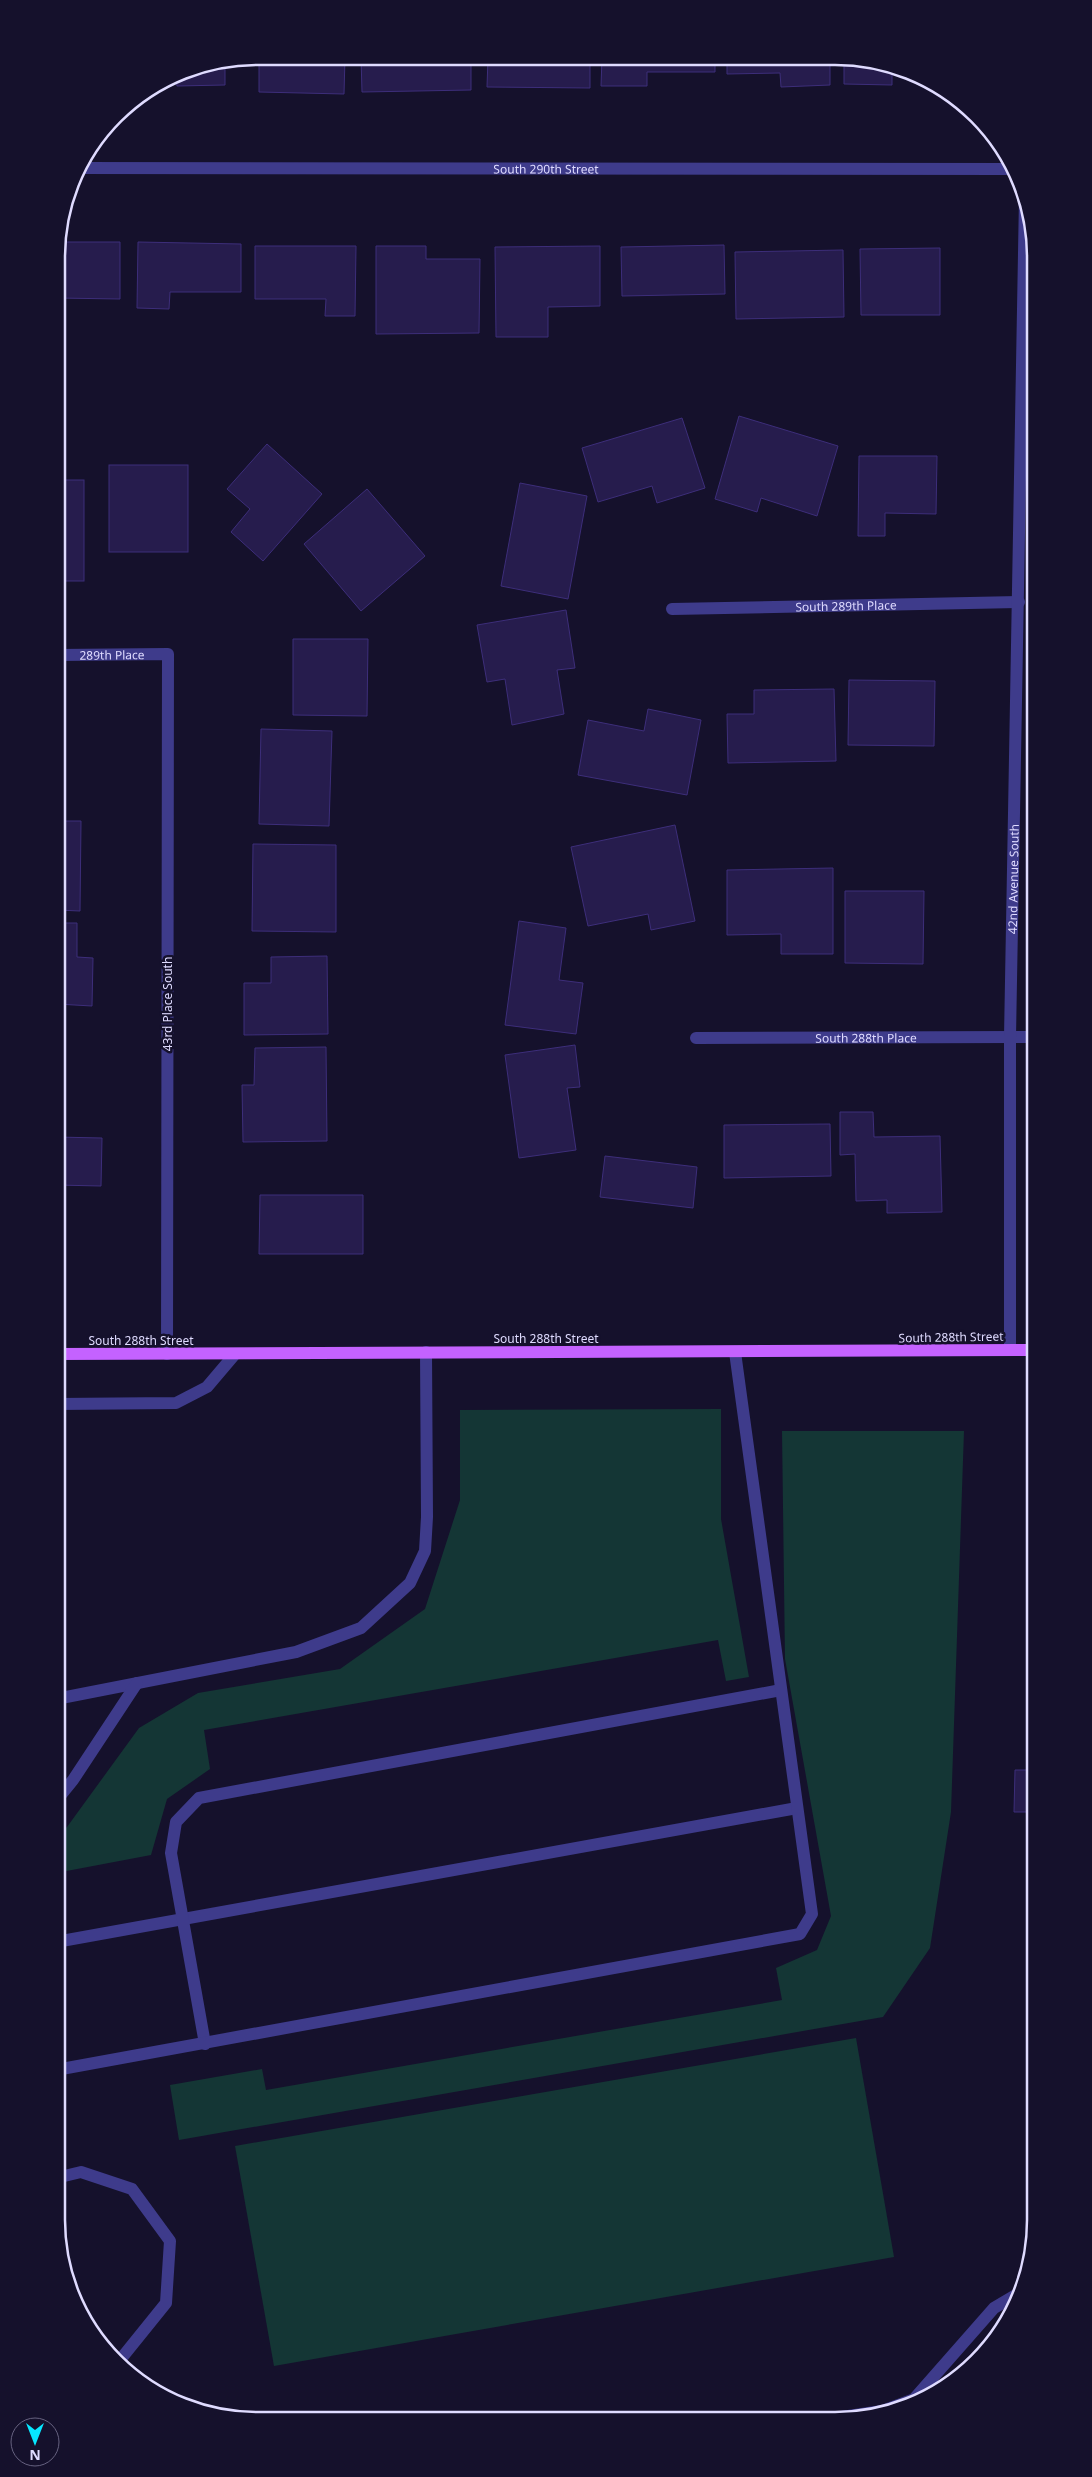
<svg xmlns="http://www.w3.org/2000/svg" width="1092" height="2477" font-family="'Noto Sans',sans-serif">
<rect width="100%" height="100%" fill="#15112c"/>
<g fill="#143635">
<path d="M 721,1409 L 721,1519 L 749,1677 L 726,1681 L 718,1640 L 204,1730 L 210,1769 L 167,1799 L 151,1855 L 56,1873 L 56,1836 L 67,1827 L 139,1728 L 198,1693 L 340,1669 L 425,1609 L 460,1500 L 460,1410 Z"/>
<path d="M 782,1431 L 964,1431 L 951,1812 L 930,1948 L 883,2017 L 179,2140 L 170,2085 L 262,2069 L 266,2090 L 782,2000 L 776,1968 L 817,1950 L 831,1916 L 785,1659 Z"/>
<path d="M 856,2038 L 894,2257 L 274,2366 L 235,2146 Z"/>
</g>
<g fill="#261c4d" stroke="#3d2e7a">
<path d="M 259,56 L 345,57 L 344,94 L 259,92 Z"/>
<path d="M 361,57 L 471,58 L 471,90 L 362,92 Z"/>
<path d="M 488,58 L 590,58 L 590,88 L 487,87 Z"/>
<path d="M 602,58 L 715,59 L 715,72 L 647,72 L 647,86 L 601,86 Z"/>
<path d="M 727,59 L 830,60 L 830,85 L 781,87 L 780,73 L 727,74 Z"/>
<path d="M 844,60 L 874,60 L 894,67 L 892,67 L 892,85 L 844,84 Z"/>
<path d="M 225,63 L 225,85 L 177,86 L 175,75 L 181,71 Z"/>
<path d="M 57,242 L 120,242 L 120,299 L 57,298 Z"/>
<path d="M 138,242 L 241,244 L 241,292 L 170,292 L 169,309 L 137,308 Z"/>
<path d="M 724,245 L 725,294 L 622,296 L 621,247 Z"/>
<path d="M 255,246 L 356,246 L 355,316 L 325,316 L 326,299 L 255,299 Z"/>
<path d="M 376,246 L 426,246 L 426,259 L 480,259 L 479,333 L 376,334 Z"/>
<path d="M 600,246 L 600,306 L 548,307 L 548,337 L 496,337 L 495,247 Z"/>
<path d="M 940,248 L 940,315 L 861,315 L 860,249 Z"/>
<path d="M 843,250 L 844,317 L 736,319 L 735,252 Z"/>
<path d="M 739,416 L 838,446 L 817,516 L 761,498 L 757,512 L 715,499 Z"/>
<path d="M 682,418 L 705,488 L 657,503 L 652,486 L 598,502 L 582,448 Z"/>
<path d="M 267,444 L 322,494 L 263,561 L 231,532 L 250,509 L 227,489 Z"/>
<path d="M 859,456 L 937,456 L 936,514 L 885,513 L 885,536 L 858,536 Z"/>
<rect x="109" y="465" width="79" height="87"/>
<rect x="57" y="480" width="27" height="101"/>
<path d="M 520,483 L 587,496 L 568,599 L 501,586 Z"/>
<path d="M 367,489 L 425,556 L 361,611 L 304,544 Z"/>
<path d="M 566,610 L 575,668 L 557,670 L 564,714 L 512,725 L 505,679 L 487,682 L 477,625 Z"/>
<path d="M 293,639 L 368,639 L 367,716 L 293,715 Z"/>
<path d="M 849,680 L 935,681 L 934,746 L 848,745 Z"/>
<path d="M 834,689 L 836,761 L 728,763 L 727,714 L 754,714 L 754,690 Z"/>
<path d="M 648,709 L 701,720 L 687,795 L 578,775 L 588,720 L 644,731 Z"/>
<rect x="57" y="726" width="8" height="61"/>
<path d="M 261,729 L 332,731 L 329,826 L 259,824 Z"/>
<path d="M 57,821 L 81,821 L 80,911 L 57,910 Z"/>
<path d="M 675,825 L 695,921 L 651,930 L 648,914 L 588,926 L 571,847 Z"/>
<path d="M 253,844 L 336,845 L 336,932 L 252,931 Z"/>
<path d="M 833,868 L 833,954 L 781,954 L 781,934 L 727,935 L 727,870 Z"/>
<path d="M 845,891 L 924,891 L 923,964 L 845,963 Z"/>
<path d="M 519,921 L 566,928 L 559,980 L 583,983 L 576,1034 L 505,1025 Z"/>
<path d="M 57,923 L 77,923 L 77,957 L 93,958 L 92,1006 L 57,1004 Z"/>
<path d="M 327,956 L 328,1034 L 244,1035 L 244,983 L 271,983 L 271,957 Z"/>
<path d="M 575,1045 L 580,1087 L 567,1088 L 576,1150 L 519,1158 L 505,1055 Z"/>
<path d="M 326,1047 L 327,1141 L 243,1142 L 242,1085 L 254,1085 L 255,1048 Z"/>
<path d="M 840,1112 L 873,1112 L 874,1137 L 940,1136 L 942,1212 L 887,1213 L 887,1200 L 856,1201 L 855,1154 L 840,1155 Z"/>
<path d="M 830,1124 L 831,1176 L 724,1178 L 724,1125 Z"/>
<path d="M 56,1137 L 102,1138 L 101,1186 L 56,1185 Z"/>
<path d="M 605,1156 L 697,1167 L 693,1208 L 600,1197 Z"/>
<path d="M 260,1195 L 363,1195 L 363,1254 L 259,1254 Z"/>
<path d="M 1028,1454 L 1035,1454 L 1035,1501 L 1027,1501 Z"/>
<path d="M 1015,1770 L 1035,1770 L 1035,1812 L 1014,1812 Z"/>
</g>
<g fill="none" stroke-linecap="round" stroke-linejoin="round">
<g stroke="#3e3b8b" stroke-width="12">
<path id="s1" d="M 77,168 L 1014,169"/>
<path id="s2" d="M 672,609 L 1019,602"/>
<path id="s3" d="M 57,655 L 168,654 L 167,1354"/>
<path id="s4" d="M 696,1038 L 1036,1037"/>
<path id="s5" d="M 1010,1350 L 1010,1037 L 1025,197"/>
<path d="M 56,1404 L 176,1403 L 207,1387 L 235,1354"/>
<path d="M 56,1699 L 296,1652 L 361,1628 L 410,1583 L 425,1551 L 427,1517 L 426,1352"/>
<path d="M 56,1801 L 73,1780 L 137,1683"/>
<path d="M 56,1942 L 797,1808"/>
<path d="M 205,2044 L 171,1853 L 176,1822 L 199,1798 L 781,1690"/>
<path d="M 56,2070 L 800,1934 L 812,1914 L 735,1352"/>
<path d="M 56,2178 L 81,2172 L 132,2189 L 170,2241 L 166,2303 L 120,2360 L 117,2361"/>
<path d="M 815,2421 L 882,2411 L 914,2399 L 994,2308 L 1021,2292"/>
</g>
<path stroke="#c462ff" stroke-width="12" d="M 56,1354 L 1036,1350"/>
</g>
<g text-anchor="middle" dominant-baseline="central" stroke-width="5" stroke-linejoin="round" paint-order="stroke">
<g font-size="12" fill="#dfdbff" stroke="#15112c">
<text stroke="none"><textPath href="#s1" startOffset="469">South 290th Street</textPath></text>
<text stroke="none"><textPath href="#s2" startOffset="174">South 289th Place</textPath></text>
<text stroke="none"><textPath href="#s3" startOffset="55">289th Place</textPath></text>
<text stroke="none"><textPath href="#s5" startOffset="471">42nd Avenue South</textPath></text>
<text transform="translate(167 1004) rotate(-90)">43rd Place South</text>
<text stroke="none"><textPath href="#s4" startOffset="170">South 288th Place</textPath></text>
<text transform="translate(951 1337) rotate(-1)">South 288th Street</text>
<text x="546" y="1338">South 288th Street</text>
<text x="141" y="1340">South 288th Street</text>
</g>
</g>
<path d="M0 0H1092V2477H0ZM257 65H835A192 192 0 0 1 1027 257V2220A192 192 0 0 1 835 2412H257A192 192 0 0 1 65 2220V257A192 192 0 0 1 257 65Z" fill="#15112c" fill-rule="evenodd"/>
<path fill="none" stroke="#dfdbff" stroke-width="2.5" d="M257 65H835A192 192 0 0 1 1027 257V2220A192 192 0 0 1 835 2412H257A192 192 0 0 1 65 2220V257A192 192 0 0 1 257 65Z"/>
<g transform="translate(35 2442) rotate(180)"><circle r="24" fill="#15112c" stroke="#666280"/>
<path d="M0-4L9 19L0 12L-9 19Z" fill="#07e7ff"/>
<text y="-8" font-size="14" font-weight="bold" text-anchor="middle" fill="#dfdbff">N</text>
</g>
</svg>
